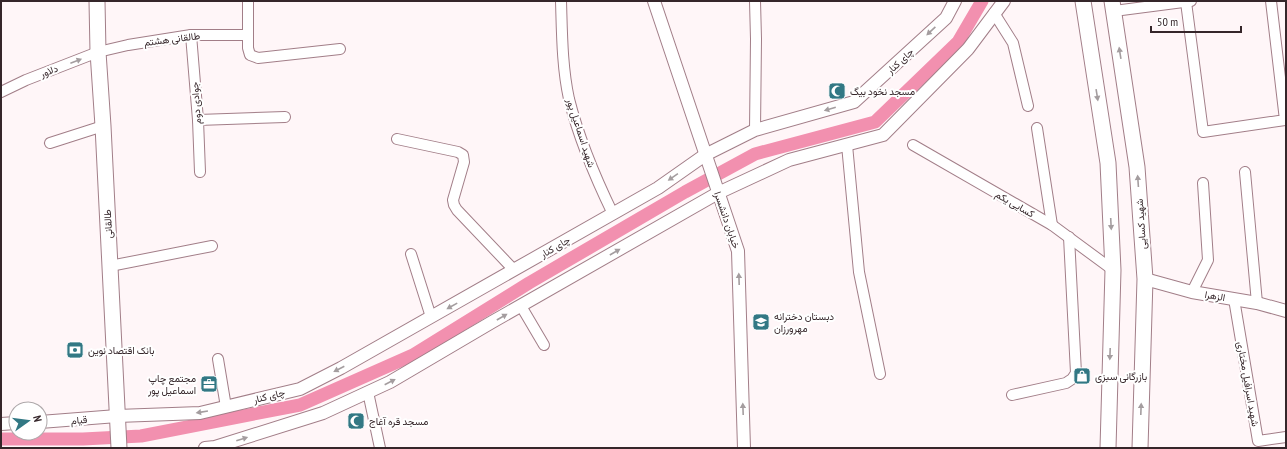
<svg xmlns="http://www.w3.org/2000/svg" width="1287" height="449" font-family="'PT Sans Narrow',Vazirmatn,sans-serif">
<rect width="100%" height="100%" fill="#fff6f8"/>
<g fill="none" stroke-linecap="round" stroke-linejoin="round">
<path stroke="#f290af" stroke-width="13" d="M 1,439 L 83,439 L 141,436 L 300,405 L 413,355 L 529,283 L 685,192 L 755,154 L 875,122 L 958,42 L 982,1"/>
<g stroke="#a27e88" stroke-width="12">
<g id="minor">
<path d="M 248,1 L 248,48 L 250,55 L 258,58 L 340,49"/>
<path d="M 561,1 C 562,33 562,67 569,99 C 579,139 595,177 613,214"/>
<path d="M 755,1 L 756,39 L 755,130"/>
<path d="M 1186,2 L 1203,132 L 1285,120 L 1271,1"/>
<path d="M 1114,11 L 1191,1"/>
<path d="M 994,13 L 1013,43 L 1028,106"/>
<path d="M 191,35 L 198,120 L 200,172"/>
<path d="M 1,92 L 26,80 L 98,52 L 128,45 L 191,35 L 247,35"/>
<path d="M 198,120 L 285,117"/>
<path d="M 1037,128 L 1052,225"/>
<path d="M 397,139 L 458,152 L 463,155 L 464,162 L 453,200 L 454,205 L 457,210 L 514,270"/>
<path d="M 50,143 L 103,126"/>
<path d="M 847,145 L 859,272 L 880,374"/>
<path d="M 913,145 L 1052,225 L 1113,270"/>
<path d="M 1245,172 L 1257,303"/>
<path d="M 411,254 L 431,317"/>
<path d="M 110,266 L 212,246"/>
<path d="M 1192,292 L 1208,260 L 1203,183"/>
<path d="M 1234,299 L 1258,441 L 1286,437"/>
<path d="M 521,306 L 544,345"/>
<path d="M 218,359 L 226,407"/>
<path d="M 368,392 L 380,448"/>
<path d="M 1012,395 L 1066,383 L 1072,379 L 1076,373 L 1069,237"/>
</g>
</g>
<g stroke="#a27e88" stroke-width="14">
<g id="tertiary">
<path d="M 654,1 L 738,251 L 744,448"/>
<path d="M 1145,279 L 1192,292 L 1257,303 L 1286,311"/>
<path d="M 40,422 L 117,416 L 200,413 L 300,389 L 341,368 L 658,188 L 705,155 L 755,130 L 854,102 L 946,18 L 955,1"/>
<path d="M 1,424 L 16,423"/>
<path d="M 205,448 L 215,447 L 323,413 L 390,382 L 492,322 L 718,193 L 789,160 L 883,135 L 968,49 L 1004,1"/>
</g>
</g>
<g stroke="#a27e88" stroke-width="17">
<g id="primary">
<path d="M 97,1 L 98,52 L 103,126 L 119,448"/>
<path d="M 1083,1 L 1108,163 L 1113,270 L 1108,448"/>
<path d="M 1112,1 L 1137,167 L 1145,279 L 1140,448"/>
</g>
</g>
<use href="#minor" stroke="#fff" stroke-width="10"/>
<use href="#tertiary" stroke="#fff" stroke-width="12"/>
<use href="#primary" stroke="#fff" stroke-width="15"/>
</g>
<defs><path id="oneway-solid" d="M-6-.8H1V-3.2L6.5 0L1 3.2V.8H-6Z"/></defs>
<g fill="#a49d9f">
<use href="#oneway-solid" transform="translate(931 31) rotate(137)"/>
<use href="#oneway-solid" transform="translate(1120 53) rotate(-99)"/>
<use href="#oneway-solid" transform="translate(76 61) rotate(-21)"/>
<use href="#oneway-solid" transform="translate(1097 95) rotate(81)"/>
<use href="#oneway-solid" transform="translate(830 109) rotate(164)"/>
<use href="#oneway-solid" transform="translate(673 177) rotate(145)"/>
<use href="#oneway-solid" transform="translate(1138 181) rotate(-94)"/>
<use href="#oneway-solid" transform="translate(1111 224) rotate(87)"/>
<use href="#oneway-solid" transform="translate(615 252) rotate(-30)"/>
<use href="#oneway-solid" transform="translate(739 279) rotate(-92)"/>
<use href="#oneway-solid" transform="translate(452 306) rotate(151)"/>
<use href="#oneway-solid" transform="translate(502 317) rotate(-30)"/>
<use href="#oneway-solid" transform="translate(1110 354) rotate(92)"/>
<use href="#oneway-solid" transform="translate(339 369) rotate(153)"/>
<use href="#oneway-solid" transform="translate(390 382) rotate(-27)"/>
<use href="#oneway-solid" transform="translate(743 409) rotate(-92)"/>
<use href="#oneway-solid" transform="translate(1141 409) rotate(-88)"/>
<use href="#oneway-solid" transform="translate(202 412) rotate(171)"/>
<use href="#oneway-solid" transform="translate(242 439) rotate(-18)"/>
</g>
<defs>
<g id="mosque-square" transform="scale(0.9)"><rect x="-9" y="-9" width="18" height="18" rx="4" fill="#327884" stroke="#fff"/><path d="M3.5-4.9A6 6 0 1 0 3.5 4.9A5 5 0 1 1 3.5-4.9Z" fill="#fff"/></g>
<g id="school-square" transform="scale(0.9)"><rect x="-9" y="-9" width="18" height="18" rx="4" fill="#327884" stroke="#fff"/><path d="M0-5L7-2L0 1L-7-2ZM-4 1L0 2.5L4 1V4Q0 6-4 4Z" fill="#fff"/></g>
<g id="bank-square" transform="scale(0.9)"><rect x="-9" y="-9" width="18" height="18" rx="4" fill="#327884" stroke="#fff"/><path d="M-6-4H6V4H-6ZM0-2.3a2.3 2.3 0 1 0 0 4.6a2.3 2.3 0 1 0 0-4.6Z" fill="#fff"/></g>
<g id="shop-square" transform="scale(0.9)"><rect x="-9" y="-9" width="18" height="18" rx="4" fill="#327884" stroke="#fff"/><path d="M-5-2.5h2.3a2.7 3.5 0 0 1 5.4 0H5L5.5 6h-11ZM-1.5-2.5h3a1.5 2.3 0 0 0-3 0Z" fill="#fff"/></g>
<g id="office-square" transform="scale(0.9)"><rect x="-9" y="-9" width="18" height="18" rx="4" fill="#327884" stroke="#fff"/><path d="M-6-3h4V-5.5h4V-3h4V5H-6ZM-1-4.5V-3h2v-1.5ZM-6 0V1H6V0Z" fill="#fff"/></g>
</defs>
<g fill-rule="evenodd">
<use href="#mosque-square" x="837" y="91"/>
<use href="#school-square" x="761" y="322"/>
<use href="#bank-square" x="75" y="350"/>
<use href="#shop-square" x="1082" y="376"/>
<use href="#office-square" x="209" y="384"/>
<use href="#mosque-square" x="356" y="421"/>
</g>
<g text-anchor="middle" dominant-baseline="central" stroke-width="4" stroke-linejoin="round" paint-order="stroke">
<g font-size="10" fill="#35262a" stroke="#fff">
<text transform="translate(172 39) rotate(-7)">طالقانی هشتم</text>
<text transform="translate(900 61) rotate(-43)">چای کنار</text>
<text transform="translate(49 71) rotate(-21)">دلاور</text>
<text transform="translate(196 103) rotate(-94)">جوادی دوم</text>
<text transform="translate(581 133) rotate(72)">شهید اسماعیل پور</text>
<text transform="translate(1015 204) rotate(30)">کسایی یکم</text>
<text transform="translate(727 220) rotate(71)">خیابان دانشسرا</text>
<text transform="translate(108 224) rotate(-93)">طالقانی</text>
<text transform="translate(1141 224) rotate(-94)">شهید کسایی</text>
<text transform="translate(555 247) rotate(-30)">چای کنار</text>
<text transform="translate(1215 296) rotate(10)">الزهرا</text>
<text transform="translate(1248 384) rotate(80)">شهید اسرافیل مختاری</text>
<text transform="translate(269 396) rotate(-14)">چای کنار</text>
<text transform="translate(79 420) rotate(-5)">قیام</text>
</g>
<g font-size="10" fill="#35262a" stroke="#fff" text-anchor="start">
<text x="850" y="91">مسجد نخود‌ بیگ</text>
<text x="774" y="316">دبستان دخترانه<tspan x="774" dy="12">مهرورزان</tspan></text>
<text x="88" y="350">بانک اقتصاد نوین</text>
<text x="1095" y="376">بازرگانی سبزی</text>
<text x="196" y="378" text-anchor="end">مجتمع چاپ<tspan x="196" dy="12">اسماعیل پور</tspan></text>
<text x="369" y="421">مسجد قره آغاج</text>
</g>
</g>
<rect width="1287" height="449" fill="none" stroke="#35262a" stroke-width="4"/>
<g transform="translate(28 421) rotate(76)"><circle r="19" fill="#ffffff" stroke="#aea8aa"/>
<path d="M0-3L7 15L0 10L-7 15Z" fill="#327884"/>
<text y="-6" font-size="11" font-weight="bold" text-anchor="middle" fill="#35262a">N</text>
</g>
<path d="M1151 26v6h90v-6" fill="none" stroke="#35262a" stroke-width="2"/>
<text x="1157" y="26" font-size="12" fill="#35262a" stroke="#ffffff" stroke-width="3" paint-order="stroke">50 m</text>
</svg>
